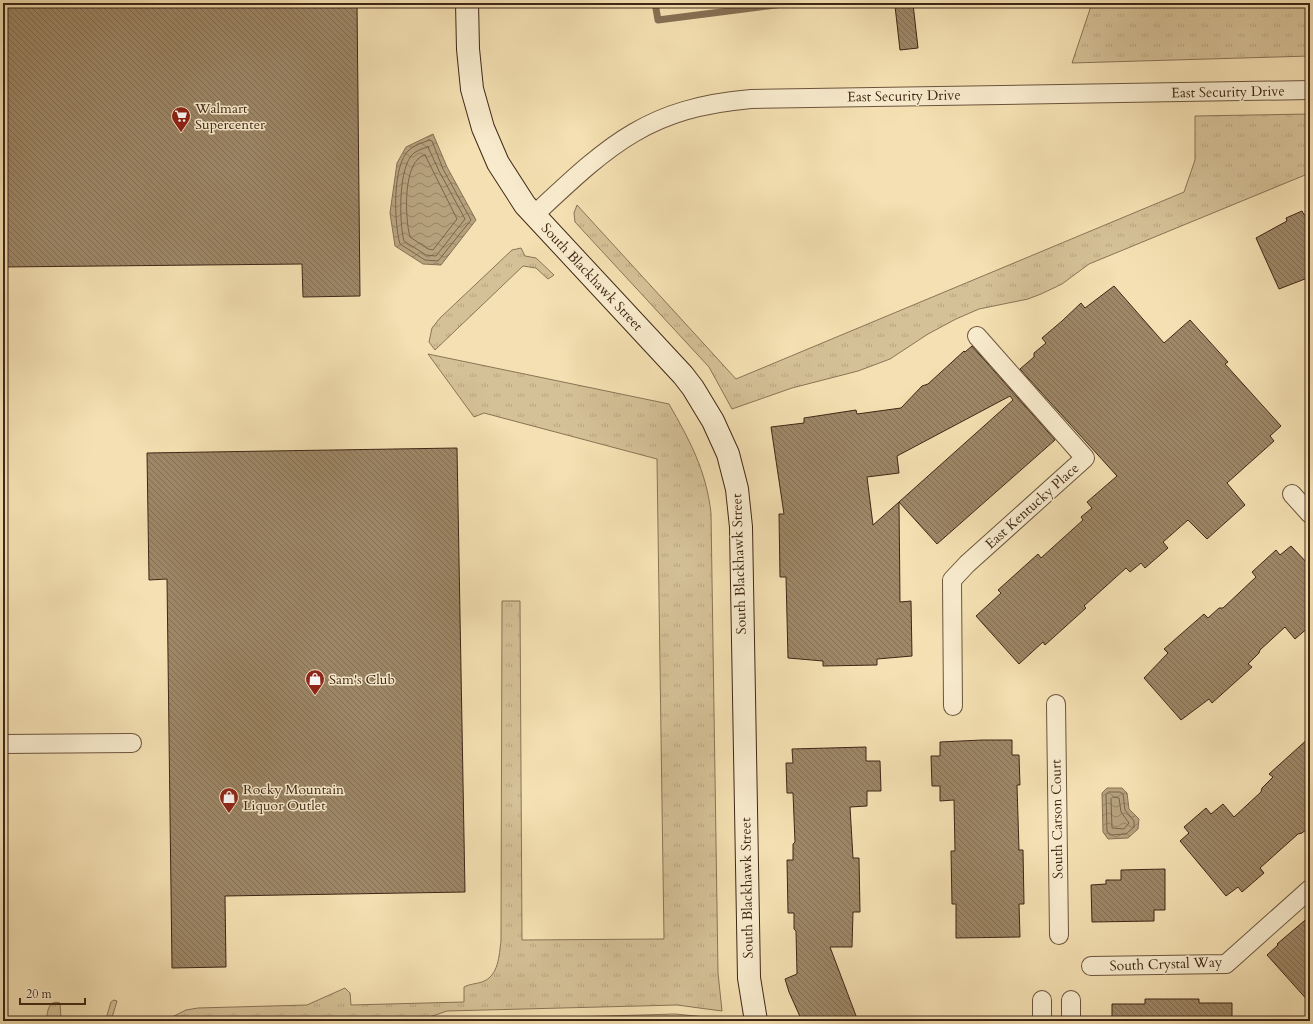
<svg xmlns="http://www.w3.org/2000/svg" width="1313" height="1024" font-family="Cardo,serif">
<defs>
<pattern id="grass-tufts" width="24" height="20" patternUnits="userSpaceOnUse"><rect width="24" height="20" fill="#d5c197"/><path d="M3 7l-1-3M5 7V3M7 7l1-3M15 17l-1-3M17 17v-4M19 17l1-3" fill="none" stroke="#b8a681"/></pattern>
<pattern id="water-waves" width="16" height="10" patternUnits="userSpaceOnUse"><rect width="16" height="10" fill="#b6a17d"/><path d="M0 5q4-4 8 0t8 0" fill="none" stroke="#958365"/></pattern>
<pattern id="building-back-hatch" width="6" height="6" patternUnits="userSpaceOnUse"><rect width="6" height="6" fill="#9d8767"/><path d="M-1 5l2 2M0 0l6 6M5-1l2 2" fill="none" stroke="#816e54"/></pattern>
</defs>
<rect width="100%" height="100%" fill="#f4e0b2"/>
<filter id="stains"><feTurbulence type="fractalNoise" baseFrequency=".005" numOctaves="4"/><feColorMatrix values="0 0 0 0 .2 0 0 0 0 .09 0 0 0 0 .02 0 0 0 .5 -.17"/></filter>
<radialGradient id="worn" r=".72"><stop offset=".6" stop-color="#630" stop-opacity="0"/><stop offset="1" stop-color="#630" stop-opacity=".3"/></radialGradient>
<g fill="url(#grass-tufts)" stroke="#8a7456">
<path d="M 1092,3 L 1310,3 L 1310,56 L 1072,63 Z"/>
<path d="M 1310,114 L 1310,173 L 1089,264 L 1062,284 L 1041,294 L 1028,299 L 979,309 L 956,319 L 928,334 L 890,359 L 858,371 L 792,388 L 732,409 L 709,367 L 575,222 L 574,213 L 577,205 L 736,379 L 1184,192 L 1195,160 L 1195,116 Z"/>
<path d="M 521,248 L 525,256 L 536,258 L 554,275 L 548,279 L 536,268 L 523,266 L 435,350 L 429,342 L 432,328 L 440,318 L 512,250 Z"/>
<path d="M 428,354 L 669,404 C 690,441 706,470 711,513 L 718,973 L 722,1011 L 677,1005 L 447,1011 L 418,1021 L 164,1021 L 186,1010 L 198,1008 L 307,1005 L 345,988 L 350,993 L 351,1005 L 464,1002 L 464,987 C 469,984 476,984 482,982 C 499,976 499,955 501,941 L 502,601 L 520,601 L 522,940 L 664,939 L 657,459 L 484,413 L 474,417 Z"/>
<path d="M 114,1000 L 117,1001 L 111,1021 L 3,1021 L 3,1019 L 47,1019 C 47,1011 49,999 60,1003 L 61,1019 L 106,1019 L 111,1002 Z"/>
<path d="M 675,1014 L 716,1018 L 722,1021 L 503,1021 L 503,1019 Z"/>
</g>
<g fill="url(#water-waves)" stroke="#867054">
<path d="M 433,134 L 447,167 L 476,220 L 441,265 L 423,264 L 395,246 L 390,213 L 397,163 L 406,147 Z"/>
<path d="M 1107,788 L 1122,788 L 1127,793 L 1129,809 L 1139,819 L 1138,829 L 1128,838 L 1108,839 L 1103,832 L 1102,793 Z"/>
</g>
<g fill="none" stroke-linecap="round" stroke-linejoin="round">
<g stroke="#7a644a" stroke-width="1">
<path d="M 429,140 L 432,141 L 443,169 L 471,220 L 438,261 L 425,260 L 400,244 C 394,223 392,165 409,150 C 414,145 423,143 429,140 Z"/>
<path d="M 428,147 L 439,171 L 465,219 L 436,256 L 426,255 L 404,241 C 399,223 398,165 414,153 C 418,150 424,148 428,147 Z"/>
<path d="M 425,155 L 457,219 L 433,250 L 428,249 L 410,237 C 405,219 402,160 425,155 Z"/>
<path d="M 1109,792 L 1120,792 L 1123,794 L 1125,810 L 1134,821 L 1134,827 L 1126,834 L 1110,835 L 1107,831 L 1106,795 Z"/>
<path d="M 1113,797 L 1119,798 L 1121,812 L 1129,823 L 1124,829 L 1112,828 L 1111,799 Z"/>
</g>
<path stroke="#867054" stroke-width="7" d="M 655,3 L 658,20 L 791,3"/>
</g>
<g fill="url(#building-back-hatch)" stroke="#3f2716">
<path d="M 3,3 L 357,3 L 360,296 L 303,297 L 302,264 L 3,267 Z"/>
<path d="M 913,4 L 918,48 L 900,50 L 895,6 Z"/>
<path d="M 1302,211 L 1304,215 L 1310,212 L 1310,277 L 1279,289 L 1256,238 L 1287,221 L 1286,218 Z"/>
<path d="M 1114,286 L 1164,343 L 1190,320 L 1228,362 L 1225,364 L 1281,426 L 1270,436 L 1274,441 L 1227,483 L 1245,505 L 1207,539 L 1188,520 L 1163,542 L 1168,548 L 1145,568 L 1141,563 L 1130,572 L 1126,568 L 1084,606 L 1086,608 L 1045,645 L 1043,642 L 1019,664 L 976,616 L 1001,593 L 998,590 L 1038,554 L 1041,558 L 1083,520 L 1081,517 L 1092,508 L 1087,502 L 1117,476 L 1020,369 L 1034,357 L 1034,353 L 1046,343 L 1042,338 L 1062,321 L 1081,303 L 1085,308 Z"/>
<path d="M 972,346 L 1055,440 L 937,544 L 899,502 L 1013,400 L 1010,396 L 897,456 L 899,473 L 867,477 L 873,525 L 899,502 L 900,602 L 911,601 L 912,656 L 877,659 L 877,665 L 823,666 L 823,661 L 788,658 L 786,577 L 780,577 L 779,514 L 784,514 L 771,427 L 804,423 L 804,418 L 856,410 L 857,414 L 901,408 L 922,386 L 928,384 L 964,351 L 965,352 Z"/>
<path d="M 457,448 L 465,892 L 225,896 L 226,967 L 172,968 L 167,579 L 149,580 L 147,453 Z"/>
<path d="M 1291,546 L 1310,566 L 1310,626 L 1295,639 L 1285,627 L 1260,650 L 1259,653 L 1248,664 L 1252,667 L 1212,703 L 1209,699 L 1181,720 L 1144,678 L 1168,653 L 1164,649 L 1204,614 L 1208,618 L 1219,608 L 1223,608 L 1256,577 L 1252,572 L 1276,550 L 1280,555 Z"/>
<path d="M 1310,737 L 1310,823 L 1307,829 L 1302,833 L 1298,834 L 1260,868 L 1264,873 L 1242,892 L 1238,887 L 1226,896 L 1180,841 L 1189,833 L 1184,827 L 1206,808 L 1211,814 L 1223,804 L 1234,817 L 1261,792 L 1262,788 L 1273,777 L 1269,774 Z"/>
<path d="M 982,740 L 1012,740 L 1012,755 L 1019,755 L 1020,785 L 1017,785 L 1019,850 L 1023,850 L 1024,904 L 1019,904 L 1020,937 L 956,938 L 956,904 L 952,904 L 951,851 L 955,851 L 954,800 L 940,801 L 940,786 L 932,786 L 931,756 L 940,756 L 940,742 Z"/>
<path d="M 866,747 L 866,761 L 880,761 L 881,791 L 867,791 L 867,806 L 850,807 L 853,858 L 859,858 L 860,912 L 853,912 L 852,947 L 830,947 L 858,1021 L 802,1021 L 789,992 L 785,979 L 797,974 L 796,931 L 794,929 L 794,913 L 788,913 L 787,860 L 793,860 L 793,844 L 795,842 L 793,793 L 787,793 L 786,763 L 793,763 L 792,749 Z"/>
<path d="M 1165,869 L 1165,910 L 1154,910 L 1154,921 L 1092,922 L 1091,885 L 1106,884 L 1106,880 L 1121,880 L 1121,870 Z"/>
<path d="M 1310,916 L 1310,1003 L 1267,955 L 1278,945 L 1277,944 Z"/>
<path d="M 1145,999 L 1199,999 L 1199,1003 L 1232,1003 L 1232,1021 L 1112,1021 L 1112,1004 L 1145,1004 Z"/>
</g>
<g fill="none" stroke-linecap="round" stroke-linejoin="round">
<g stroke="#6c553d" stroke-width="20">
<g id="street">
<path d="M 534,215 C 608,146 646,108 751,99 L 1310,90"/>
<path d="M 1292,494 L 1310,514"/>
<path d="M 1056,704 L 1059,935"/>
<path d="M 953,706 L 952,580 L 967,564 L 1085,458 L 977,336"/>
<path d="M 3,744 L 132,743"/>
<path d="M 1091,966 L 1226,964 L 1310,889"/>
<path d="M 1042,1000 L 1042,1021"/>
<path d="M 1071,1000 L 1071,1021"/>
</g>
</g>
<g stroke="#3f2716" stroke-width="24">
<path id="secondary" d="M 467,3 L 468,49 L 472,89 L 483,128 L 498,163 L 525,205 L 683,375 L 693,388 L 713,421 L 728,454 L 737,489 L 741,527 L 749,978 L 756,1021"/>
</g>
<use href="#street" stroke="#f8ebcd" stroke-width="18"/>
<use href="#secondary" stroke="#f8ebcd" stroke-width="22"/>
</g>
<defs>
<g id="supermarket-pin" transform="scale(1)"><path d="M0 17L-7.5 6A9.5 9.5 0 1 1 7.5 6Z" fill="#8f2418" stroke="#f8ebcd"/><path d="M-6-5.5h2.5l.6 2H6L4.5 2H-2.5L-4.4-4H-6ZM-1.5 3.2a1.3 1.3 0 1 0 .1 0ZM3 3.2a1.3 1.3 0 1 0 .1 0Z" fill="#fff"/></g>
<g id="shop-pin" transform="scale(1)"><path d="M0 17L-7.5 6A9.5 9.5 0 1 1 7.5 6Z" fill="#8f2418" stroke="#f8ebcd"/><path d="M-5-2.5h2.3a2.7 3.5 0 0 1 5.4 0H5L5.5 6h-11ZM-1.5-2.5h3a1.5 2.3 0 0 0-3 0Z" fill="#fff"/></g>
</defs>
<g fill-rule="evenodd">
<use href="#supermarket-pin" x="181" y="116"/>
<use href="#shop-pin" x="315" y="679"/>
<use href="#shop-pin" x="229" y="797"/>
</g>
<g text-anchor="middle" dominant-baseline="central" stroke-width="3" stroke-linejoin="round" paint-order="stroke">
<g font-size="14" fill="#3f2716" stroke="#f8ebcd">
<text transform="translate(1228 92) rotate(-1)">East Security Drive</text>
<text transform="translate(904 96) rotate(-1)">East Security Drive</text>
<text transform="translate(592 277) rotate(47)">South Blackhawk Street</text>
<text transform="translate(1032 506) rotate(-42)">East Kentucky Place</text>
<text transform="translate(739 564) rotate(-92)">South Blackhawk Street</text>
<text transform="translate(1057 819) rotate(-91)">South Carson Court</text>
<text transform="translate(747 888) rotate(-91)">South Blackhawk Street</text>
<text transform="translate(1166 964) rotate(-2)">South Crystal Way</text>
</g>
<g font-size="14" fill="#3f2716" stroke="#f8ebcd" text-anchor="start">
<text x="195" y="108">Walmart<tspan x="195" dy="16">Supercenter</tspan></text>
<text x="329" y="679">Sam's Club</text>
<text x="243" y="789">Rocky Mountain<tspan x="243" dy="16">Liquor Outlet</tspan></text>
</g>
</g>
<rect width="1313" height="1024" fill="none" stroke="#f4e0b2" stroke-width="16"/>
<rect x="4" y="4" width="1305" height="1016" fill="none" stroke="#3f2716" stroke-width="2"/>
<rect x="8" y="8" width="1297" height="1008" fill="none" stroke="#3f2716"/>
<path d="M20 998v6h65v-6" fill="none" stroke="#3f2716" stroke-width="2"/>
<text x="26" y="998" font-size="12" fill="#3f2716" stroke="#f8ebcd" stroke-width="3" paint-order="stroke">20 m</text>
<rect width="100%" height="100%" filter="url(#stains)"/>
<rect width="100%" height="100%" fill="url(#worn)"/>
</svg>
